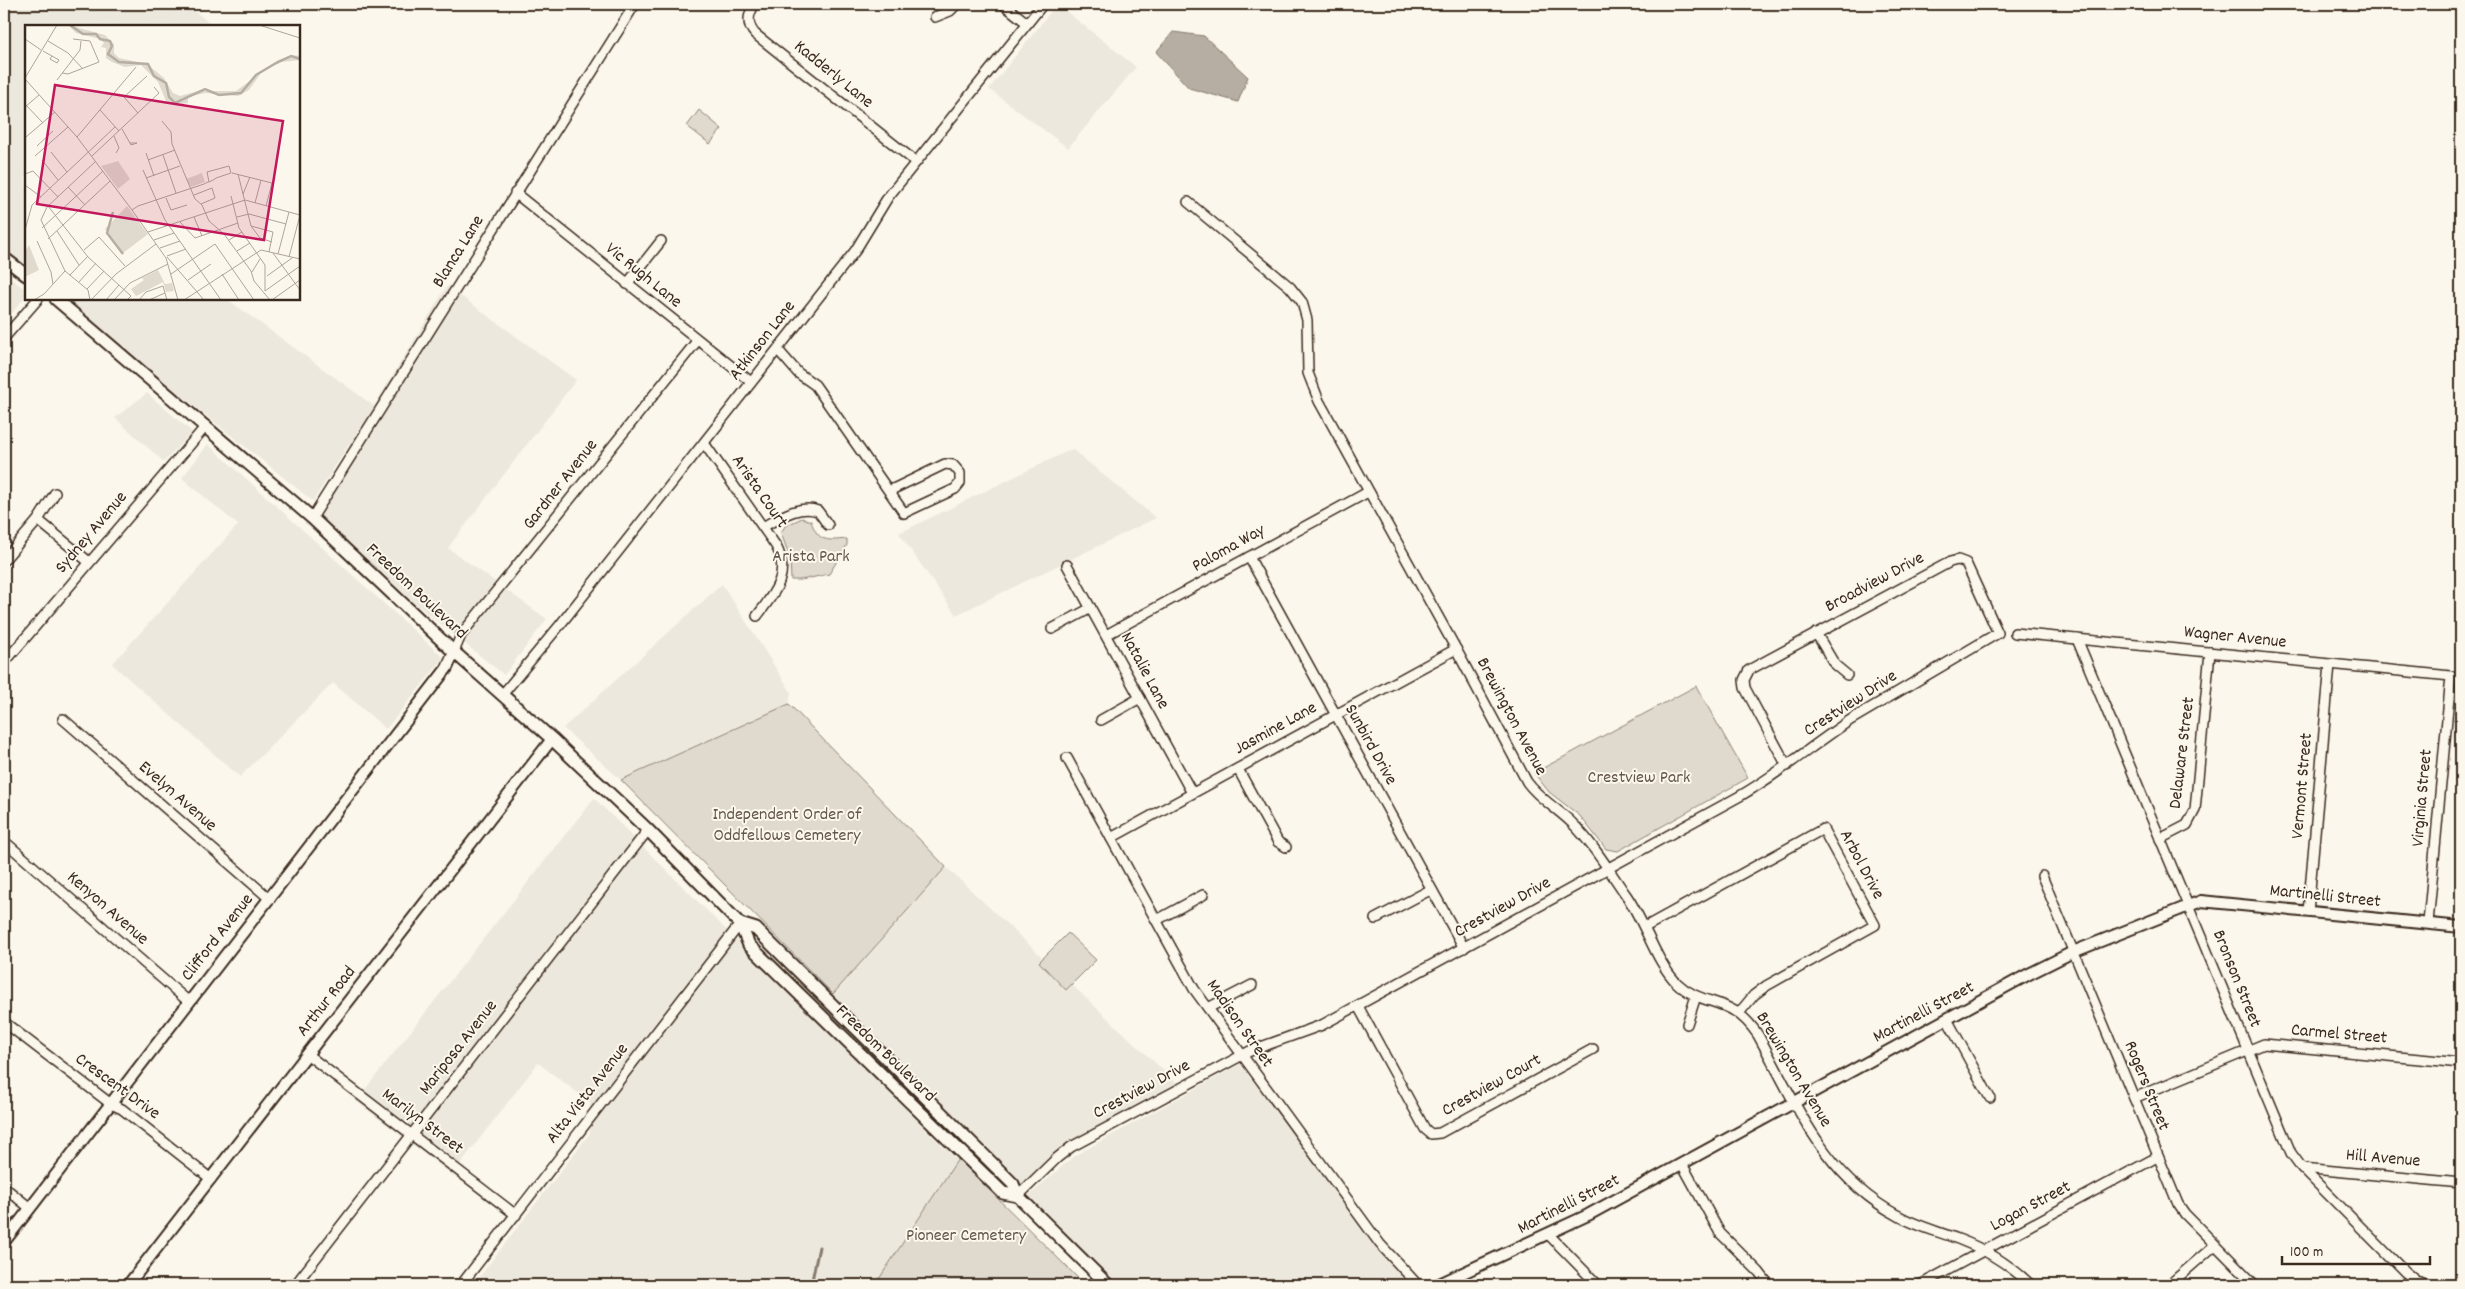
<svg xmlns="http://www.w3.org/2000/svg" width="2465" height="1289" font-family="Dekko,sans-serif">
<rect width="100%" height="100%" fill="#fbf7ec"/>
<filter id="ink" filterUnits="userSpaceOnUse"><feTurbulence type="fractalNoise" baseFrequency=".02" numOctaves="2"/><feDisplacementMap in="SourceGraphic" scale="10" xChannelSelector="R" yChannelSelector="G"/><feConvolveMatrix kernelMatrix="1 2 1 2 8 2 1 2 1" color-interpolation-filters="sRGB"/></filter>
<g filter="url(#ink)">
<g fill="#ede8dd">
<path d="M 4,4 L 185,4 L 214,26 L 26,26 L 26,272 L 4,254 Z"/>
<path d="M 1057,4 L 1136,67 L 1068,148 L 989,89 Z"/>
<path d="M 4,273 L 26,290 L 26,296 L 4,323 Z"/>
<path d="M 447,286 L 576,380 L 448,548 L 547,619 L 504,675 L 413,602 L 312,508 L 366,418 L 313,501 L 60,299 L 227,299 L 374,406 Z"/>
<path d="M 147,393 L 192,432 L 164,462 L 115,418 Z"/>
<path d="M 208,444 L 444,658 L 386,729 L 333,683 L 240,777 L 112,664 L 238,525 L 182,478 Z"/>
<path d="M 1072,449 L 1156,518 L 956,615 L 899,533 Z"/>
<path d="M 722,584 L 791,692 L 789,704 L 621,780 L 563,728 Z"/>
<path d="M 594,798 L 951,1154 L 958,1159 L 875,1285 L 473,1285 L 590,1133 L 590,1102 L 538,1063 L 461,1163 L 456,1178 L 356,1101 Z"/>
<path d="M 946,867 L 1179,1085 L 1061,1146 L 1023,1192 L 833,994 Z"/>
<path d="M 1240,1064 L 1417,1285 L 1117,1285 L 1025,1199 L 1074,1156 Z"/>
</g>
<g fill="#dfd9ce" stroke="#8d8276">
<path d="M 699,110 L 722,129 L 710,144 L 687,126 Z"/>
<path d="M 802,518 L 811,521 C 818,542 827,541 847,539 L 847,545 L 829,574 L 801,580 L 791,580 L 790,558 L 781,533 L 785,526 Z"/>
<path d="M 1696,686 L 1748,778 L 1618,851 L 1606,849 L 1580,816 L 1549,792 L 1534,773 Z"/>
<path d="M 789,704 L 946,867 L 833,994 L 621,780 Z"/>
<path d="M 1068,933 L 1096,960 L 1066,990 L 1039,962 Z"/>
<path d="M 958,1159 L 1085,1285 L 875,1285 Z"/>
</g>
<path fill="#b6aea2" stroke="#85796d" d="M 1173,32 L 1204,36 L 1248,77 L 1238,102 L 1189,88 L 1156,52 Z"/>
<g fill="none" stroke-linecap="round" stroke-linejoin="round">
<path stroke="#85796d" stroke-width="3" d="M 811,1285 L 819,1247"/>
<g stroke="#3b2a1e" stroke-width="12">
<g id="minor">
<path d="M 755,4 C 748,14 746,24 755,34 L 916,162"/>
<path d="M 1003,4 L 1027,23"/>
<path d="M 935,17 L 950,11 L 957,4"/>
<path d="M 515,193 L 751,382"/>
<path d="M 1188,202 L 1290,287 L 1302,302 L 1307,320 L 1308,373 L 1319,401 L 1456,649 L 1527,782 C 1540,800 1559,809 1574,825 C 1594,845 1610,872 1626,895 C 1644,920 1656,963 1677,983 C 1704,1009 1731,994 1758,1035 C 1797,1105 1823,1175 1897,1215 C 1916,1226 1937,1231 1958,1239 C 1985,1249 2010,1265 2031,1285"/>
<path d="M 627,284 L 661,241"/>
<path d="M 4,338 L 38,299"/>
<path d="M 778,350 L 798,373 L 815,385 L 904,513 L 955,489 L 960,483 L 960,473 L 953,465 L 945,464 L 889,491"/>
<path d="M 704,443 L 776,546 C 791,574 774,594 757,616"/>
<path d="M 312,518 L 635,4"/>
<path d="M 38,520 L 89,562"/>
<path d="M 763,527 C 779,518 799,504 818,511 L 828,525"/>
<path d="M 1249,557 L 1464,948"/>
<path d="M 4,560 L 38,520 L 55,493"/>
<path d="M 1067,565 L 1192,793"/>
<path d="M 1052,629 L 1091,608"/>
<path d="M 1816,633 L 1835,665 L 1847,675"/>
<path d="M 2015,633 L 2451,676 L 2428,923"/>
<path d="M 1106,635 L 1368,492"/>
<path d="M 2077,639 L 2291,1153 L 2302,1168 L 2405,1272 L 2416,1281 L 2429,1285"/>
<path d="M 454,652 L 461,635 L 697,341"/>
<path d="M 4,663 L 206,426"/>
<path d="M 502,695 L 560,625 L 855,251 L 888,197 L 1043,4"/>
<path d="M 63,719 L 270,899"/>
<path d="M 1101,720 L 1140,698"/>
<path d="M 1067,758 L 1194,989 L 1380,1244 L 1418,1285"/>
<path d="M 1238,769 L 1278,842 L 1286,847"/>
<path d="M 1111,838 L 1456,649"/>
<path d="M 2160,839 L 2187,825 L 2195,810 L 2210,652"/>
<path d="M 4,841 L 189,1002"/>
<path d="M 2042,876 L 2178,1204 L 2185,1214 L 2255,1285"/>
<path d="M 2308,912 L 2330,664"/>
<path d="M 1375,919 L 1430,890"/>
<path d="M 1157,920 L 1203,895"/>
<path d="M 1645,927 L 1823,829 L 1875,925 L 1766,986 L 1754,995 L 1739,1013"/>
<path d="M 1358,1006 L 1425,1129 L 1431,1134 L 1440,1133 L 1593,1049"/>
<path d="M 1208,1008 L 1252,985"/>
<path d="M 1947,1019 L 1990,1098"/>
<path d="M 4,1022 L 111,1104 L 122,1109 L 211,1179"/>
<path d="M 1687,1024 L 1696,996"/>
<path d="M 308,1055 L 516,1215"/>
<path d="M 2134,1098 L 2264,1044 L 2461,1063"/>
<path d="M 1682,1164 L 1720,1233 L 1759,1272 L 1769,1285"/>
<path d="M 2302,1168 L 2461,1183"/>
<path d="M 4,1187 L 30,1208"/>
<path d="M 1018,1196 L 1057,1158 L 1071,1147 L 1250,1051 L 1322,1025 L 1740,796 C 1780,773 1814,744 1852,719 L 1998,633 L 1966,563 L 1958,560 L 1950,562 L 1749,670 L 1744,680 L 1745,688 L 1787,766"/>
<path d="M 1549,1235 L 1598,1285"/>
<path d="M 295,1285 L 648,830"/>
<path d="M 461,1285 L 740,924"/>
<path d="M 1920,1285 L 2157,1157"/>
<path d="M 2169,1285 L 2215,1245"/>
</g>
</g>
<g stroke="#3b2a1e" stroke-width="14">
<g id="tertiary">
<path d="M 4,1242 L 447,668 L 454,652"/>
<path d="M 128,1285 L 552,739"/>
<path d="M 1437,1285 L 1588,1215 L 2029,974 L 2073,952 L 2201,901 L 2461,927"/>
</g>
</g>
<g stroke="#3b2a1e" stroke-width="15">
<g id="secondary">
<path d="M 4,258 L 26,275"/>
<path d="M 56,299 L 312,518 L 454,652 L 552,739 L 648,830 L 740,924 L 749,945 L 1003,1193 L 1018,1196"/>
<path d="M 740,924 L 756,929 L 1013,1184 L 1018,1196 L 1108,1285"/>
</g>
</g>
<use href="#minor" stroke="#fbf7ec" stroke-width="9"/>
<use href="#tertiary" stroke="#fbf7ec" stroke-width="10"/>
<use href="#secondary" stroke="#fbf7ec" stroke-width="11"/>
</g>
</g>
<g text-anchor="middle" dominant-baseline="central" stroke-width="4" stroke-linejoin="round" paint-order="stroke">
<g font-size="18" fill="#3b2a1e" stroke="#fbf7ec">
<text transform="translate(833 75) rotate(39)">Kadderly Lane</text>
<text transform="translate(459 252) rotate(-58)">Blanca Lane</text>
<text transform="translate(643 276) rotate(39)">Vic Rugh Lane</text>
<text transform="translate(763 341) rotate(-52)">Atkinson Lane</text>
<text transform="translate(561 485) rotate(-52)">Gardner Avenue</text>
<text transform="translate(759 492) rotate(55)">Arista Court</text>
<text transform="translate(92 533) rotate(-50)">Sydney Avenue</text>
<text transform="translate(1229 549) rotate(-29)">Paloma Way</text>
<text transform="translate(1875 583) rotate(-28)">Broadview Drive</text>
<text transform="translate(416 592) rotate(43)">Freedom Boulevard</text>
<text transform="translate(2235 638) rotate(6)">Wagner Avenue</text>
<text transform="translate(1144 671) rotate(62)">Natalie Lane</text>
<text transform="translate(1851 704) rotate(-33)">Crestview Drive</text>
<text transform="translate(1511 717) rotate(62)">Brewington Avenue</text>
<text transform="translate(1276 729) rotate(-29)">Jasmine Lane</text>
<text transform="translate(1370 745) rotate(61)">Sunbird Drive</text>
<text transform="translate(2183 753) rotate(-83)">Delaware Street</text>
<text transform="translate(2303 786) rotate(-85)">Vermont Street</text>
<text transform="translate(177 797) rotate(41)">Evelyn Avenue</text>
<text transform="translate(2423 798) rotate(-85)">Virginia Street</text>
<text transform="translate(1861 865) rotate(62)">Arbol Drive</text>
<text transform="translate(2325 897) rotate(6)">Martinelli Street</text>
<text transform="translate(1503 908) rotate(-29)">Crestview Drive</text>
<text transform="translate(107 909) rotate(41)">Kenyon Avenue</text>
<text transform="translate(218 938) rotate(-52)">Clifford Avenue</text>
<text transform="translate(2236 979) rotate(68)">Bronson Street</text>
<text transform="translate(327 1002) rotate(-52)">Arthur Road</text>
<text transform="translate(1924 1013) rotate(-28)">Martinelli Street</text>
<text transform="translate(1239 1024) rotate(55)">Madison Street</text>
<text transform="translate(2339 1035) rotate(5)">Carmel Street</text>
<text transform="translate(459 1048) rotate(-52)">Mariposa Avenue</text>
<text transform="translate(885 1054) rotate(44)">Freedom Boulevard</text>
<text transform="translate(1793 1070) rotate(59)">Brewington Avenue</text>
<text transform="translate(1492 1086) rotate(-29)">Crestview Court</text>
<text transform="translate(2146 1086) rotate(68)">Rogers Street</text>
<text transform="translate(117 1087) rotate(36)">Crescent Drive</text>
<text transform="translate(1142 1090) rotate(-28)">Crestview Drive</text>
<text transform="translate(588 1094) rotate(-52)">Alta Vista Avenue</text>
<text transform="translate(422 1122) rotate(37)">Marilyn Street</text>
<text transform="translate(2383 1159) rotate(5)">Hill Avenue</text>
<text transform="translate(1569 1205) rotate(-27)">Martinelli Street</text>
<text transform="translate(2031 1207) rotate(-28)">Logan Street</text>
</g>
<g font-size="18" fill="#64564a" stroke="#fbf7ec">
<text x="811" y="557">Arista Park</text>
<text x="1639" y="778">Crestview Park</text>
<text x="787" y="815">Independent Order of<tspan x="787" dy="21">Oddfellows Cemetery</tspan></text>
<text x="966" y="1236">Pioneer Cemetery</text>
</g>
</g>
<g transform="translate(25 25)">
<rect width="275" height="275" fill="#fbf7ec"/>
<path d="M 43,0 L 80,10 L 89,19 L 89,28 L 94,33 L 122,39 L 139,53 L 148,68 L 155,71 L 173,66 L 211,66 L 253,35 L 267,30 L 275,31 L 275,35 L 256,37 L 236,48 L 224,65 L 213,71 L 180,68 L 163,72 L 163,78 L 151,80 L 141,76 L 133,57 L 116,40 L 100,42 L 87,37 L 81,33 L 81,23 L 76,22 L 79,18 L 75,14 L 51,8 ZM 93,136 L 105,154 L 93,164 L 76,141 ZM 177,148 L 180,157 L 166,162 L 161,154 ZM 102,181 L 123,209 L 98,228 L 80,204 ZM 4,220 L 14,245 L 0,252 L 0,227 ZM 133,245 L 140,259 L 147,258 L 149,266 L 141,267 L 138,257 L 111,271 L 106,264 L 119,255 L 117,253 Z" fill="#dfd9ce"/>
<path fill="none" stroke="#b6aea2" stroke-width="2.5" d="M 45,0 L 58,9 L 71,9 L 75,14 L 85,16 L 87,21 L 83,29 L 94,37 L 123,39 L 129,51 L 141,58 L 144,72 L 150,78 L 180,64 L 194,70 L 216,68 L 231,50 L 251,38 L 266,31 L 275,34M 88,187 L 82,208 L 98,229"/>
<path fill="none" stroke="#aea59a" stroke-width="1" d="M 234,0 L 275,13M 0,14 L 16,25M 23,16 L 43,28 L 58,44M 18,26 L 27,31 L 34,35 L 32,38 L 25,34 L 27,31M 37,48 L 43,49 L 74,37 L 65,16 L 48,14M 0,53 L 32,0M 0,54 L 52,112 L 107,185M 32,55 L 55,25 L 56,16M 0,79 L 18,98M 0,82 L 14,70M 75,85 L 94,106M 113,88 L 99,72 L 122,51M 137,96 L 146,107 L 147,119 L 170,174 L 177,180 L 184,196 L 199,209 L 226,246 L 229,256 L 245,275M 97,104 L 106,120 L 112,118 L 105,118M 89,111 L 94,123 L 91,128M 1,112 L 30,87M 52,112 L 111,42M 12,121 L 28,106M 26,127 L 42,147M 121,128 L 129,151M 138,130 L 151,168M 10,131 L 43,102M 67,131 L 134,68 L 129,62M 17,135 L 33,155M 123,135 L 150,125M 118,145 L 140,195 L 196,275M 207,148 L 247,158 L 241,181M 0,149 L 8,146 L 33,172M 213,149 L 226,201 L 235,213 L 247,217M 121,153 L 155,141M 0,160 L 16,172M 43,162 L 60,180M 218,169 L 225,152M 169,170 L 187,163 L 190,173 L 176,179M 206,171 L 214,203 L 240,240 L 240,266M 141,173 L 146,185 L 162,180M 230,178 L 236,155M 23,181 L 63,232 L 106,271 L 102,275M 107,185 L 113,181 L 179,159 L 183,157 L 184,157 L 190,154 L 191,153 L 206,148 L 204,141 L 182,147 L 184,157M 107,185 L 141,233 L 153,275M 169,192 L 177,211M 212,192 L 224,189 L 261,199M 155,197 L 170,213 L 213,198M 226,201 L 248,207 L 244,227M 17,203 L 78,146M 0,205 L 7,180 L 90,102M 32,206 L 54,240M 123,207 L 220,175 L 275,190M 23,214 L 85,156M 129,215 L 149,208M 204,215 L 217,207M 12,216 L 26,247 L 28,259M 135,223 L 155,216M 59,225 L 74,212 L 100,241M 212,226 L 225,218M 248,228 L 275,265M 253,229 L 264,187M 142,231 L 161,224M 142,232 L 179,275M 264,232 L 275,190M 227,247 L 235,234M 146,249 L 190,219 L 229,275M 197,249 L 214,275M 45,250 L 63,231M 242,251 L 267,233M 163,255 L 186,239M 54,257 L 71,238M 62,264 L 79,246M 240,266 L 275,241M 9,275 L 19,269 L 40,246M 65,275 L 63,265 L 40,246 L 16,195 L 22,182 L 71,136M 66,275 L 91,249 L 131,219M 81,275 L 94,260M 89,275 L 105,258 L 143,239M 114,275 L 121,267 L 138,261 L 142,275M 124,275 L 140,268M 159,275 L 236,225 L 275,234M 247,275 L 275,255"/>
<path fill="#c2185b" fill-opacity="0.15" stroke="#c2185b" stroke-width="2.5" d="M 30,60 L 258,96 L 239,215 L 12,179 Z"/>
<rect width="275" height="275" fill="none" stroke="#3b2a1e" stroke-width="2.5"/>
</g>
<rect width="2465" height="1289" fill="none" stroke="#fbf7ec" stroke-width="20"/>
<rect x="10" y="10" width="2445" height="1269" fill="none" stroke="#3b2a1e" stroke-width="2" filter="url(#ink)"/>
<path d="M2282 1256v8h148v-8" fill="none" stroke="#3b2a1e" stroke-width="2.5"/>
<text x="2290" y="1256" font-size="15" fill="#3b2a1e" stroke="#fbf7ec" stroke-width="4" paint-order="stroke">100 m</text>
</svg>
